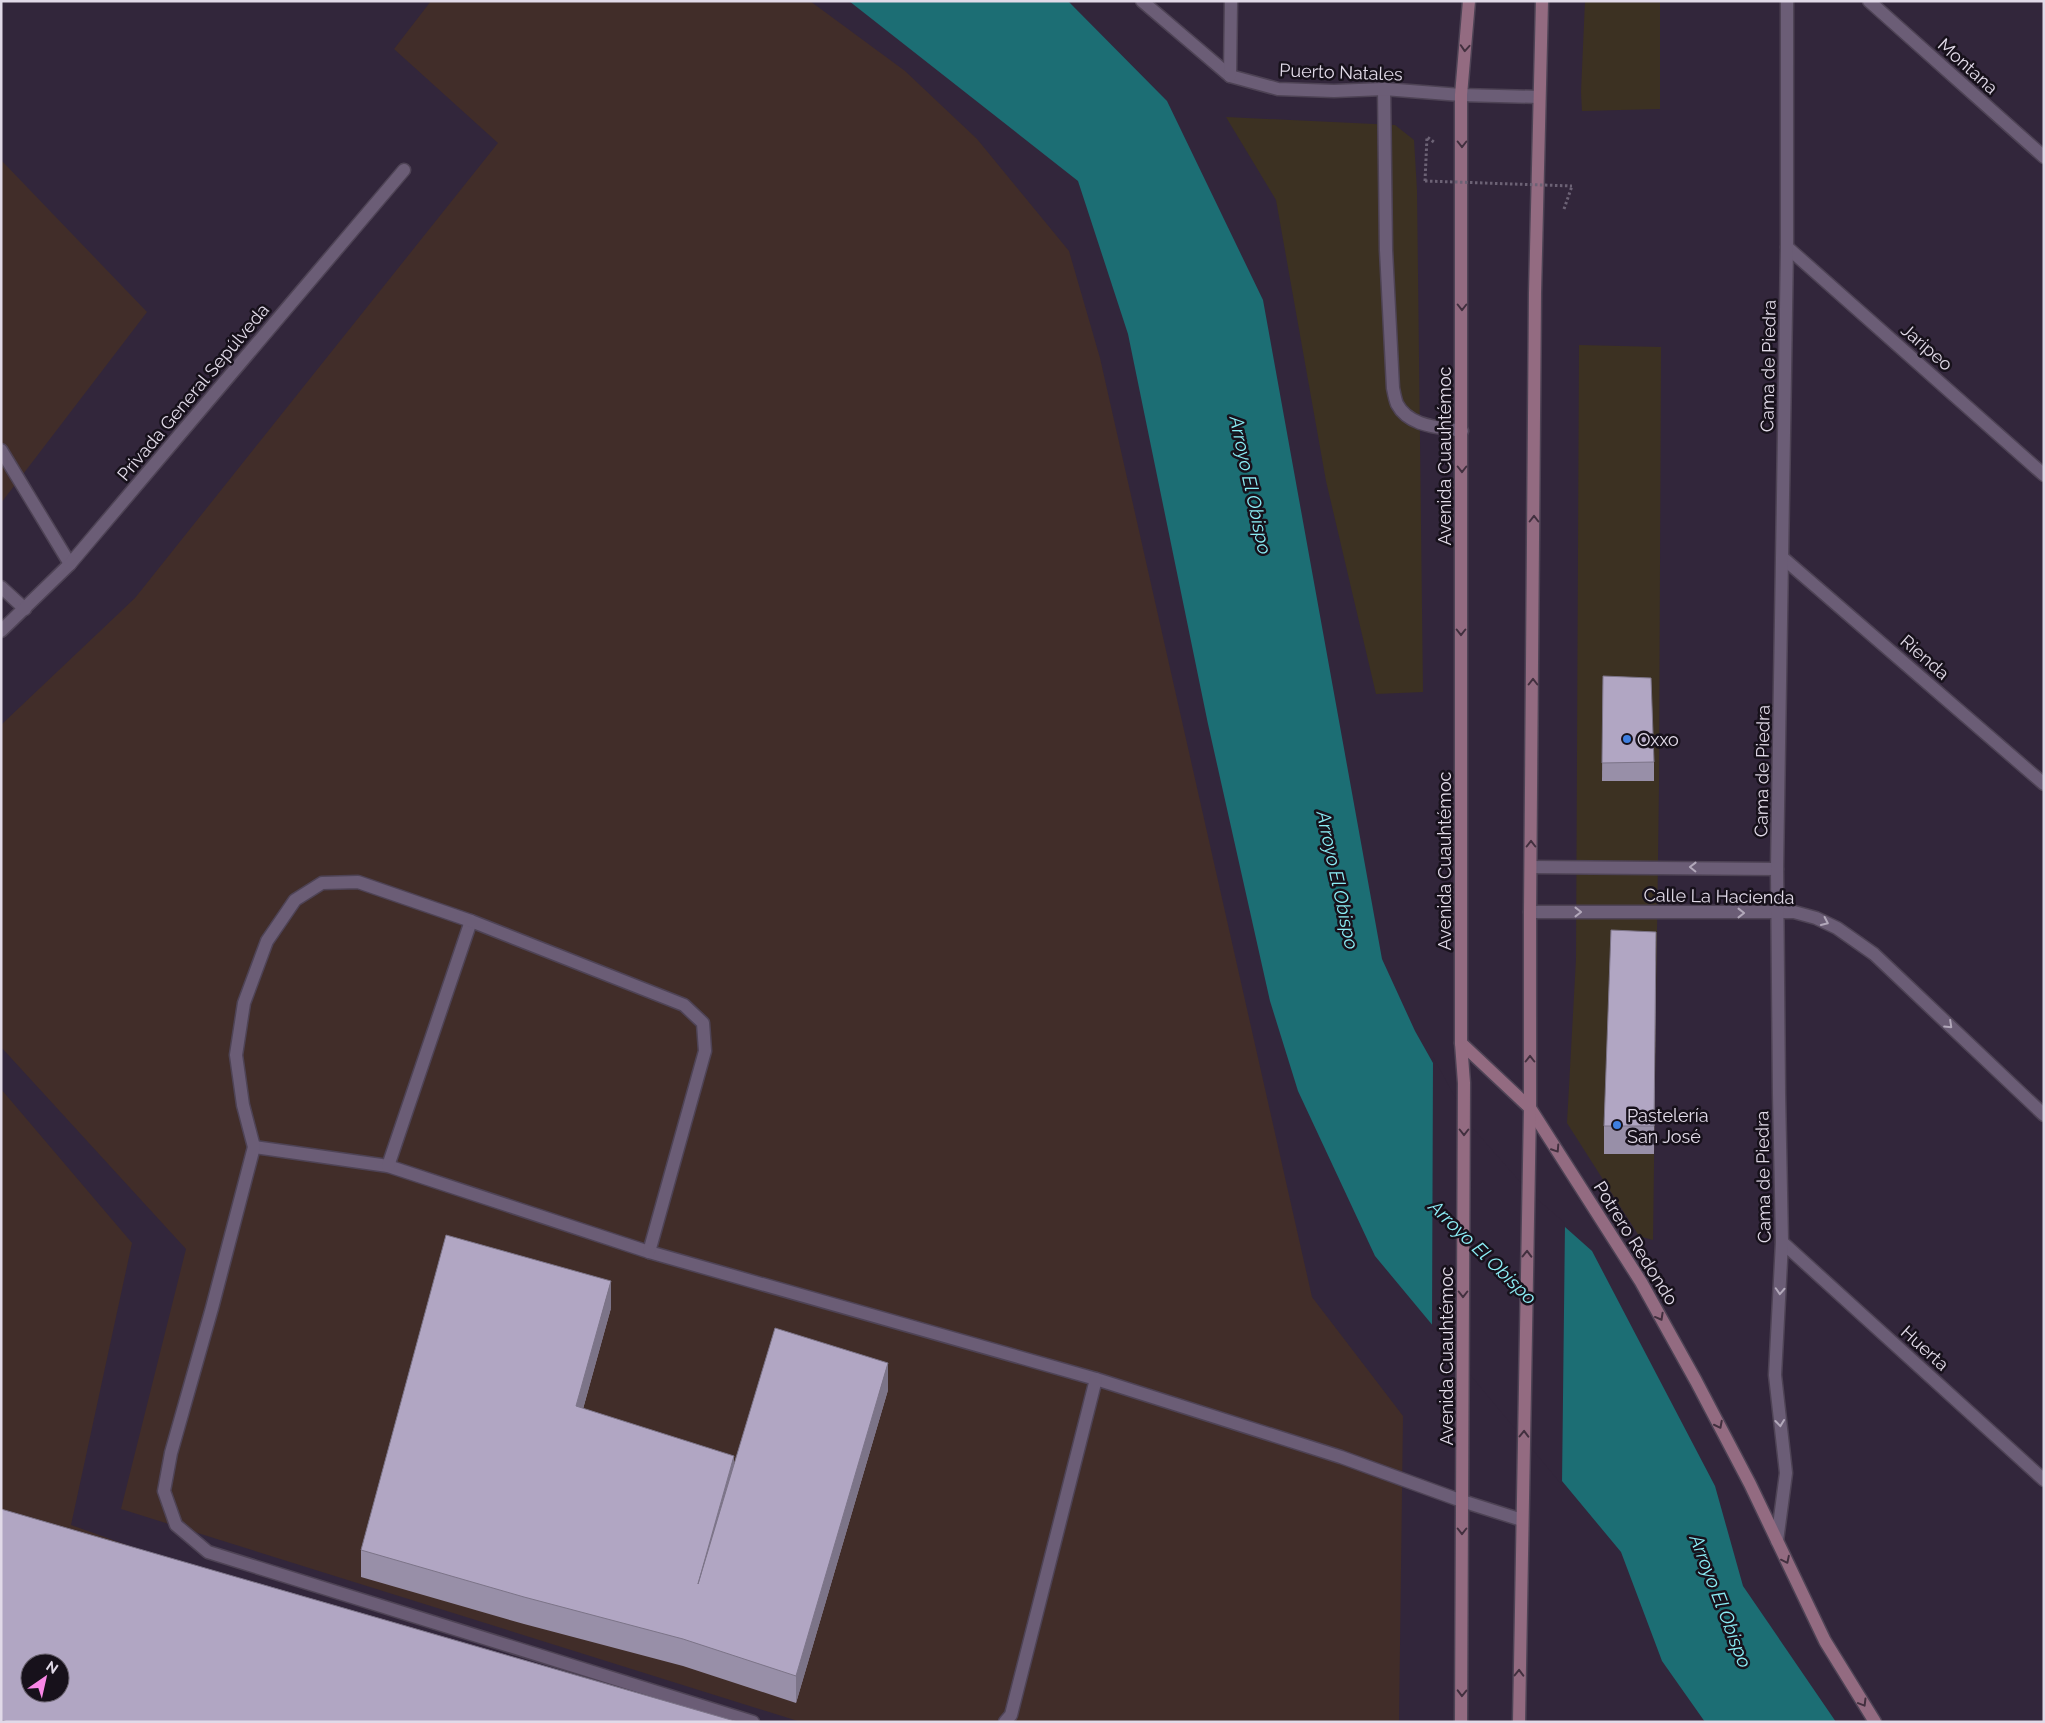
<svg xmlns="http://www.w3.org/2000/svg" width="2045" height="1723" font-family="Raleway,sans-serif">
<rect width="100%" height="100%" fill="#32263b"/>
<g fill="#3c3122">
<path d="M 1585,1 L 1660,1 L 1660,109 L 1582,111 L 1581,92 Z"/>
<path d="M 1226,117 L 1395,125 L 1414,140 L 1417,190 L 1423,692 L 1376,694 L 1326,481 L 1276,200 Z"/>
<path d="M 1579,345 L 1661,347 L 1659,783 L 1653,1240 L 1639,1236 L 1567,1123 L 1576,959 Z"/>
</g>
<g fill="#412d29" fill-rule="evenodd">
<path d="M 431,1 L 810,1 L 905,71 L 977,139 L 1069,251 L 1100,358 L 1312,1297 L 1403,1416 L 1399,1722 L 801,1722 L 121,1509 L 186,1249 L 1,1047 L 1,725 L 135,598 L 498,143 L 394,49 Z"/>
<path d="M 1,160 L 147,312 L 1,503 Z"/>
<path d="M 1,1089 L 132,1243 L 71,1525 L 621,1722 L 1,1722 ZM 30,1663 L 60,1663 L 60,1693 L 30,1693 Z"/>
</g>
<path fill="#1c6e74" d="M 849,1 L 1068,1 L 1167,101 L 1263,300 L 1382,959 L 1415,1031 L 1469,1127 L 1529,1195 L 1592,1251 L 1715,1486 L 1743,1586 L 1836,1722 L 1705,1722 L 1662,1661 L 1621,1552 L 1375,1256 L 1298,1091 L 1270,1001 L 1208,724 L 1128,334 L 1078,181 Z"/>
<path fill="#32263b" d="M 1433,1057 L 1471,1126 L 1530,1193 L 1565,1223 L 1562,1485 L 1432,1329 Z"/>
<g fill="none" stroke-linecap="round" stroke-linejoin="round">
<g stroke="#4e4355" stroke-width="15">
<g id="lane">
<path d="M 1384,89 L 1386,250 L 1393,388 C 1394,393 1395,399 1397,404 C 1409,427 1439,427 1462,431"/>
<path d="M 1,450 L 70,564"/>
<path d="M 1,587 L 25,609"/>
<path d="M 1,631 L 70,564 L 404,170"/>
<path d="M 254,1147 L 388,1166 L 649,1252 L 1096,1379 L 1341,1457 L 1462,1501 L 1522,1520"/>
<path d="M 388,1166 L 471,921"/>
<path d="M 649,1252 L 705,1051 L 703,1023 L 684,1005 L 471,921 L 358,882 L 322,883 L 295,900 L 267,941 L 244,1003 L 236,1055 L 243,1105 L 254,1147 L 212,1308 L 171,1453 L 164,1491 L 176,1525 L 208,1552 L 753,1722"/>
<path d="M 1005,1722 L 1011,1715 L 1096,1379"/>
</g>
</g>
<g stroke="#4e4355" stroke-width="15">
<g id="street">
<path d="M 1142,1 L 1230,76 L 1278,89 L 1334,91 L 1384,89 L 1461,95 L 1539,97"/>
<path d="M 1869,1 L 2044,157"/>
<path d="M 1230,76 L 1231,1"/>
<path d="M 1787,247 L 2044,475"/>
<path d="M 1783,558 L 2044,784"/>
<path d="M 1531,867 L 1777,869"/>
<path d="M 1530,912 L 1794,912 L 1816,918 L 1837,928 L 1874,954 L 2044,1115"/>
<path d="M 1782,1242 L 2044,1480"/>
<path d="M 1777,1541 L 1786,1473 L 1775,1375 L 1782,1242 L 1779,1094 L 1777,869 L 1787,247 L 1787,1"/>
</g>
</g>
<g stroke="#4e4355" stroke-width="15">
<g id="secondary">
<path d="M 1461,1043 L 1530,1108 L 1641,1282 L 1696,1381 L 1750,1484 L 1825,1641 L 1875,1722"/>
<path d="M 1461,1722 L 1464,1083 L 1461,1043 L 1461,95 L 1469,1"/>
<path d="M 1519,1722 L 1530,1108 L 1530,912 L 1535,293 L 1542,1"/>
</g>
</g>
<g stroke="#6c6275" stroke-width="3" stroke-dasharray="2.5 2.5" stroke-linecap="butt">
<path d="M 1425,181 L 1427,137 L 1435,143"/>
<path d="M 1564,209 L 1572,186"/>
</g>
<use href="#lane" stroke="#6b5d76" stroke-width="12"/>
<use href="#street" stroke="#6b5d76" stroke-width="12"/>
<use href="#secondary" stroke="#936b81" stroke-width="12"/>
<path stroke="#6c6275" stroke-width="3" stroke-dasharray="2.5 2.5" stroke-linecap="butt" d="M 1425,181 L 1572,186"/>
</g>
<g fill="#988fa8">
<path d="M 1603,676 L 1654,762 L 1654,781 L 1602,781 Z"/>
<path d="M 1656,959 L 1654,1154 L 1604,1154 L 1604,1126 Z"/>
<path d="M 611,1308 L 583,1409 L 734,1466 L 888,1390 L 796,1703 L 683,1666 L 524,1624 L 361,1577 L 361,1550 Z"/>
</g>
<g fill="#7c7488">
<path d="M 611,1281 L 611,1308 L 576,1434 L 576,1406 Z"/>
<path d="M 888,1363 L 888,1390 L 796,1703 L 796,1676 Z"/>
<path d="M 734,1456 L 734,1484 L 698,1584 Z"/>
</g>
<g fill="#b1a6c3" stroke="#7c7488" fill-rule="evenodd">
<path d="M 1603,676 L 1651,678 L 1654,762 L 1602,763 Z"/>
<path d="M 1611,930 L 1656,932 L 1654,1126 L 1604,1126 Z"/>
<path d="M 446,1235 L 611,1281 L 576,1406 L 734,1456 L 698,1584 L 775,1328 L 888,1363 L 796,1676 L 683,1639 L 524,1597 L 361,1550 Z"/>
<path d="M 1,1509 L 738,1722 L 8,1722 L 1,1720 ZM 30,1663 L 60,1663 L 60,1693 L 30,1693 Z"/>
</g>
<defs><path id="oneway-chevron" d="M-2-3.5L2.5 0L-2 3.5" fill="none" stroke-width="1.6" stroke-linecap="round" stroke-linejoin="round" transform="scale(1.25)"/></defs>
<g stroke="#42303f">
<use href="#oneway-chevron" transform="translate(1465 48) rotate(94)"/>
<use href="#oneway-chevron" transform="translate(1462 144) rotate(90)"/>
<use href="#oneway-chevron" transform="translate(1462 307) rotate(90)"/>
<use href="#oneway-chevron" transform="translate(1462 469) rotate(90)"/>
<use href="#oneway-chevron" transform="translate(1534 519) rotate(-90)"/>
<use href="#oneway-chevron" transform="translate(1461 632) rotate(90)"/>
<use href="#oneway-chevron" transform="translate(1533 682) rotate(-90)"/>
<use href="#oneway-chevron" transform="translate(1531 844) rotate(-90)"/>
<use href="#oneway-chevron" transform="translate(1530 1059) rotate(-90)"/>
<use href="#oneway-chevron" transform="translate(1464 1132) rotate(90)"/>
<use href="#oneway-chevron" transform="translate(1556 1149) rotate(57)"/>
<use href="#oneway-chevron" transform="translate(1527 1254) rotate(-89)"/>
<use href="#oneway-chevron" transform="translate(1463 1294) rotate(90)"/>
<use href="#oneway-chevron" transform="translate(1660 1317) rotate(61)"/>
<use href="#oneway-chevron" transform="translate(1719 1425) rotate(63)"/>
<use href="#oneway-chevron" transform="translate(1524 1434) rotate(-89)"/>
<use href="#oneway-chevron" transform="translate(1462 1531) rotate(90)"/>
<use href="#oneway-chevron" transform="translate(1786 1560) rotate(64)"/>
<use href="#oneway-chevron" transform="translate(1519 1673) rotate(-89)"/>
<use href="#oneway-chevron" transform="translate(1462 1693) rotate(91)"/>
<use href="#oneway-chevron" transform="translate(1863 1703) rotate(59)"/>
</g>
<g stroke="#b2a8ba">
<use href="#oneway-chevron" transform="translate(1693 867) rotate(-179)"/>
<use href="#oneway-chevron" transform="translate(1578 912)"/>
<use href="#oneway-chevron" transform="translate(1741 913)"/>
<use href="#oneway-chevron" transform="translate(1825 922) rotate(25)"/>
<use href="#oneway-chevron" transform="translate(1949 1025) rotate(43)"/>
<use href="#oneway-chevron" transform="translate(1780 1291) rotate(93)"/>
<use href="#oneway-chevron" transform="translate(1780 1423) rotate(84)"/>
</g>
<g fill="#3f7fe0" stroke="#17111b" stroke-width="2">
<circle cx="1627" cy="739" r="5"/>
<circle cx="1617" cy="1125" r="5"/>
</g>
<g text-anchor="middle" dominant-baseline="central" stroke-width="5" stroke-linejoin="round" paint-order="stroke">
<g font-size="18" fill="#e1dae8" stroke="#17111b">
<text transform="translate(1968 66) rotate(42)">Montana</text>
<text transform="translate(1341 72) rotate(2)">Puerto Natales</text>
<text transform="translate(1927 347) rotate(41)">Jaripeo</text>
<text transform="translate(1768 366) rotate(-89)">Cama de Piedra</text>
<text transform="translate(193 392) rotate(-50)">Privada General Sepúlveda</text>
<text transform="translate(1444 456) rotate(-90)">Avenida Cuauhtémoc</text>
<text transform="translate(1925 657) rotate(41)">Rienda</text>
<text transform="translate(1762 771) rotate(-89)">Cama de Piedra</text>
<text transform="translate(1444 861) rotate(-90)">Avenida Cuauhtémoc</text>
<text transform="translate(1719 896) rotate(1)">Calle La Hacienda</text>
<text transform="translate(1763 1177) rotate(-91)">Cama de Piedra</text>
<text transform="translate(1636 1243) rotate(58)">Potrero Redondo</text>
<text transform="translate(1925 1348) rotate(42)">Huerta</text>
<text transform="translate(1446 1356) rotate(-90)">Avenida Cuauhtémoc</text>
</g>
<g font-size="18" fill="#e1dae8" stroke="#17111b" text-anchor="start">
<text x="1637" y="739">Oxxo</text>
<text x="1627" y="1115">Pastelería<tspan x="1627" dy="21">San José</tspan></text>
</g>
<g font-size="19" font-style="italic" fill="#8ceff7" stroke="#17111b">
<text transform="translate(1251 485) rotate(78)">Arroyo El Obispo</text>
<text transform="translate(1338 880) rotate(78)">Arroyo El Obispo</text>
<text transform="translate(1483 1252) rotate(44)">Arroyo El Obispo</text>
<text transform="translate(1721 1601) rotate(69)">Arroyo El Obispo</text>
</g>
</g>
<rect width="2045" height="1723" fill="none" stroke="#e1dae8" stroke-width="5"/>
<g transform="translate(45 1678) rotate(34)"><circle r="24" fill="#17111b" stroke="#68616d"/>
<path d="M0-4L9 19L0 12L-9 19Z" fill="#fa87e7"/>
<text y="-8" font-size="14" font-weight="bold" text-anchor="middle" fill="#e1dae8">N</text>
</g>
</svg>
